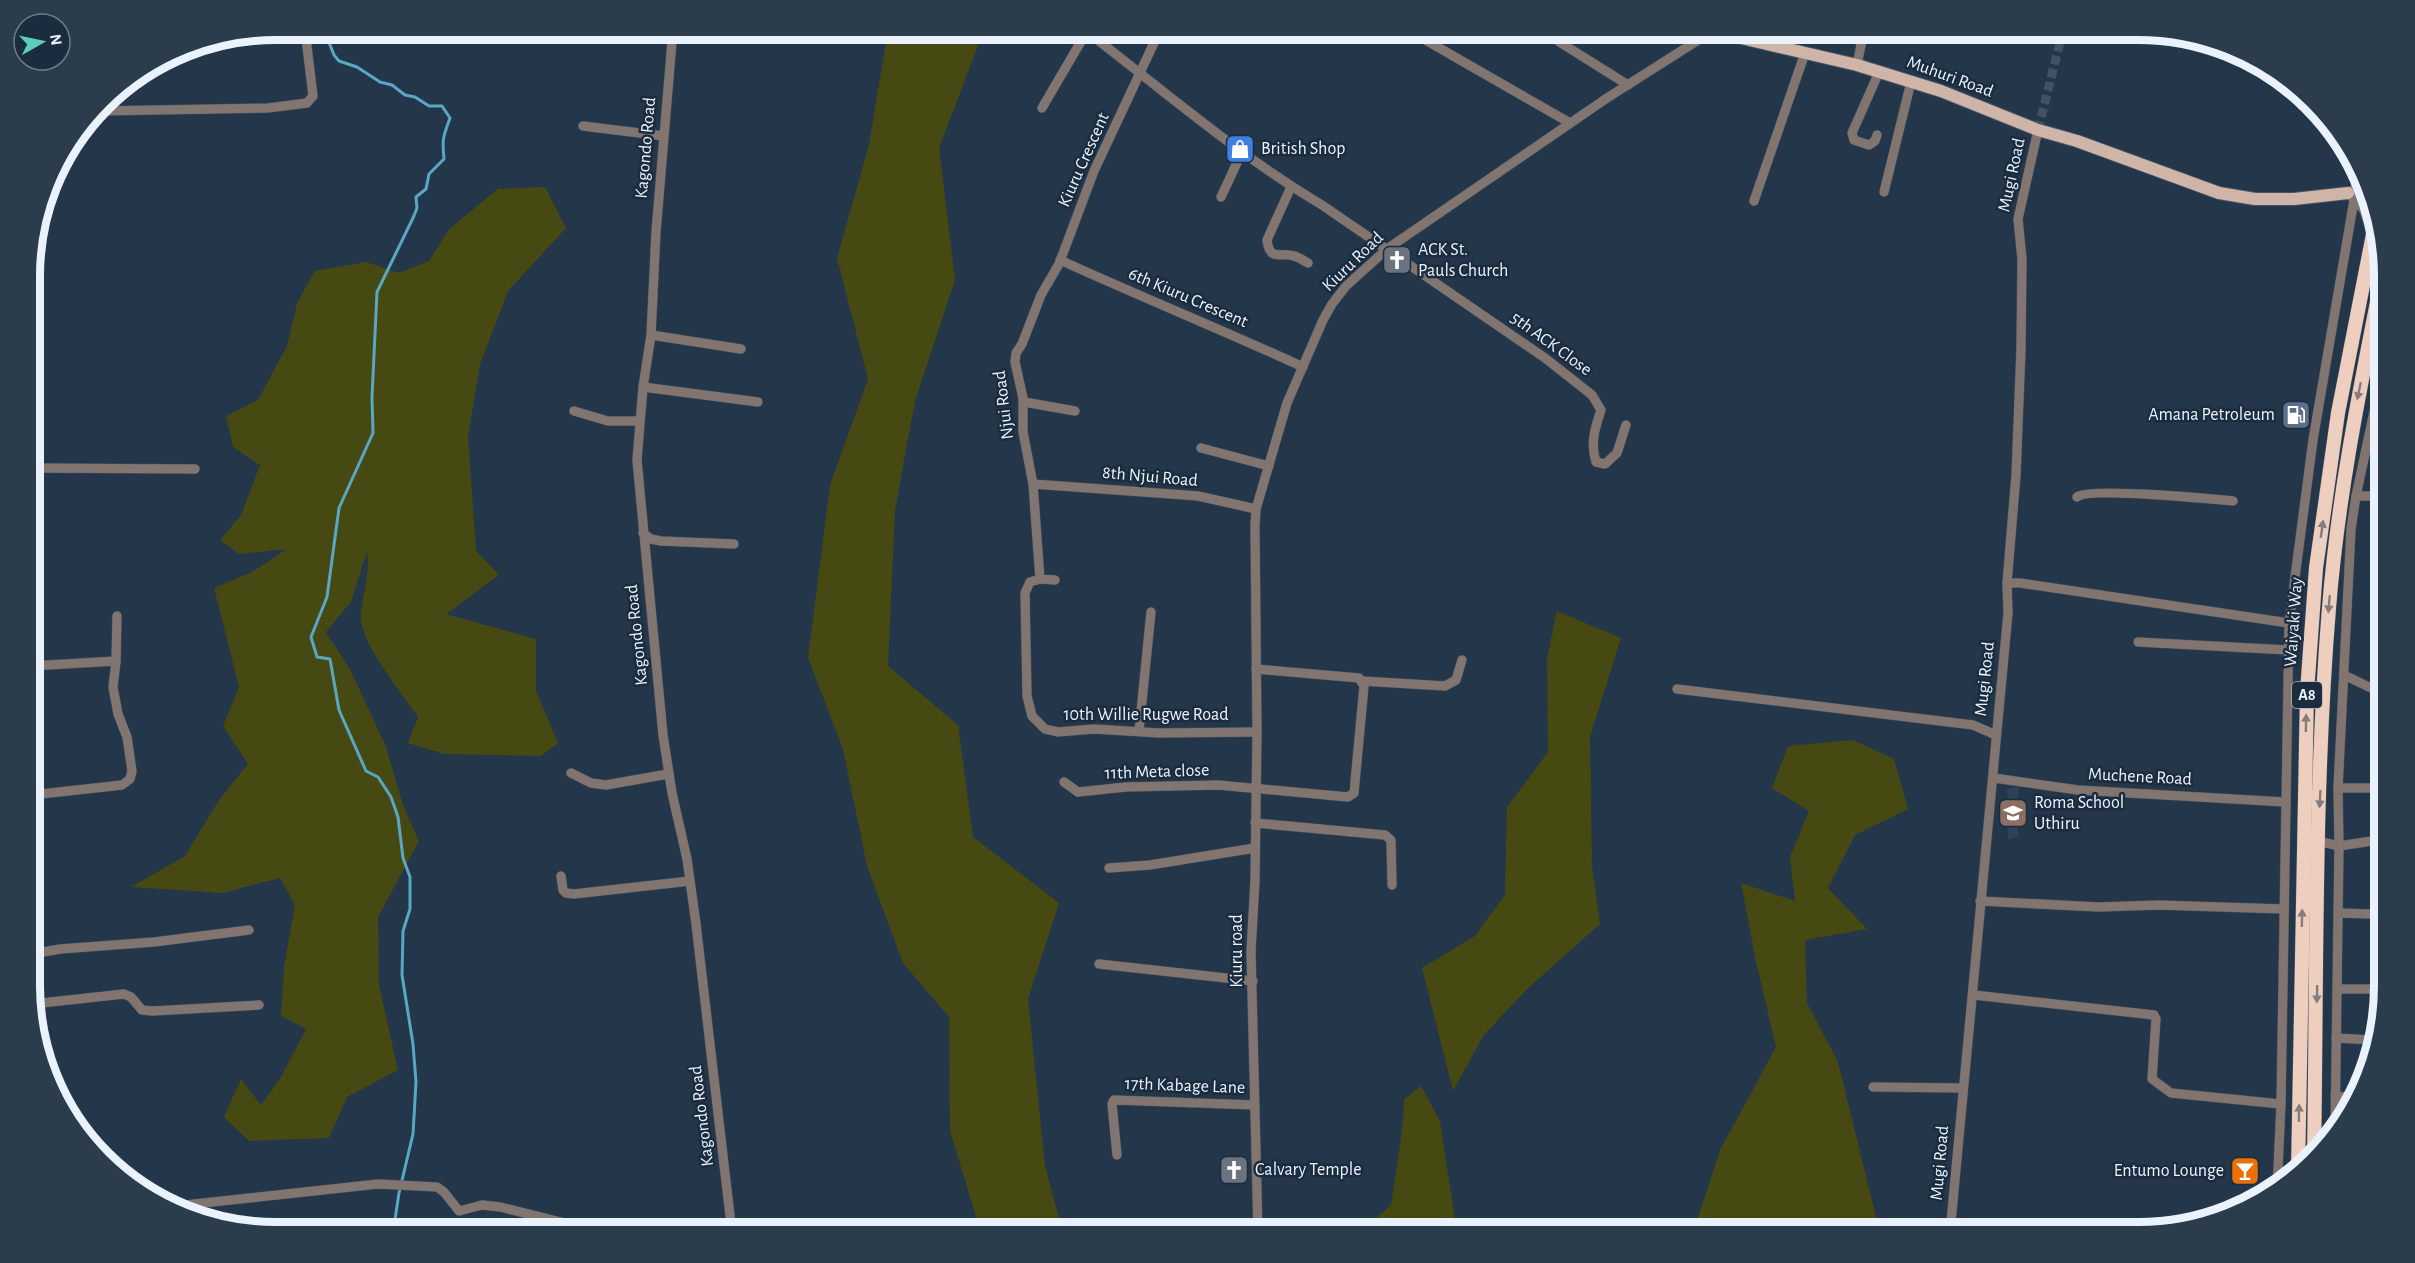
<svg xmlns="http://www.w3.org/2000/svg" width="2415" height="1263" font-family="'Alegreya Sans',sans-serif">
<rect width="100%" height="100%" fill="#243649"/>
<path fill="#2b4259" d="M 2018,786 L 2018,837 L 2008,840 L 2007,789 Z"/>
<g fill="#474913">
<path d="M 888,30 L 984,30 L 939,148 L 955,280 L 915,401 L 895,510 L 888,666 L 958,725 L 973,837 L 1059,903 L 1028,999 L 1045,1166 L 1063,1233 L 981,1233 L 950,1131 L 949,1017 L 903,963 L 867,866 L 843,749 L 808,658 L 830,485 L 868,379 L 837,258 L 869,145 Z"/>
<path d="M 545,187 L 566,228 L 508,291 L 480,364 L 468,436 L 476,551 L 499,575 L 446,614 L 536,639 L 536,691 L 558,743 L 541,756 L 444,754 L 408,743 L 418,717 C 402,693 360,643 361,616 C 362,594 371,571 367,551 L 351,602 L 326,632 L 351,671 L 386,747 L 403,805 L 419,841 L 378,917 L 379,985 L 398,1070 L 347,1097 L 329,1138 L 249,1141 L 224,1117 L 241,1079 L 261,1105 L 281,1077 L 306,1029 L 281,1016 L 284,967 L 295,905 L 280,878 L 223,893 L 131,887 L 185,856 L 219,800 L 248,764 L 223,726 L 239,687 L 214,588 L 252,572 L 287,549 L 239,554 L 220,540 L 241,515 L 260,465 L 233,447 L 226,416 L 258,400 L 287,346 L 297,303 L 315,271 L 366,262 L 399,273 L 429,261 L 449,229 L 498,189 Z"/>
<path d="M 1557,611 L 1621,638 L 1590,737 L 1592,867 L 1600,924 L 1526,990 L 1483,1036 L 1453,1091 L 1422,968 L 1475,936 L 1505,895 L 1507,807 L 1548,752 L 1547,658 Z"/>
<path d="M 1853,740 L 1894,759 L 1908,809 L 1855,835 L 1828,888 L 1867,929 L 1805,940 L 1807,1003 L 1838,1062 L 1880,1233 L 1693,1233 L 1720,1150 L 1776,1047 L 1755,957 L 1741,883 L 1795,901 L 1790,857 L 1809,811 L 1772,788 L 1788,746 Z"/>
<path d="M 1421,1086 L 1440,1121 L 1457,1233 L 1365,1233 L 1364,1229 L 1391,1205 C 1396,1170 1403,1134 1404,1099 Z"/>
<path d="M 490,1221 L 477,1233 L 430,1233 L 439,1226 Z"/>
</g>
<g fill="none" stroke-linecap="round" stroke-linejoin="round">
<path stroke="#58a7c4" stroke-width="3" d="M 317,30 L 328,40 L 334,55 L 339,61 L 357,67 L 380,82 L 392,85 L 405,95 L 415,97 L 429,106 L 442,106 L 450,118 C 443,137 442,139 444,159 L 429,174 L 426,189 L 416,197 L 417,208 L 413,218 L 377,292 L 372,397 L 373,433 L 339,508 L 327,597 L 311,637 L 317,657 L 330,659 L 339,710 L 366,771 L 378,777 L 391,797 L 398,817 L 403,858 L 410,877 L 410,909 L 403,931 L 402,975 L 413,1044 L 416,1082 L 413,1134 L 399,1193 L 393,1233"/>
<path stroke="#425264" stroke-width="9" stroke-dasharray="9 4.5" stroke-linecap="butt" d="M 2038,130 L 2063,30"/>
<g stroke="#445466" stroke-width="10">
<g id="minor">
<path d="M 673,30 L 656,232 L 651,335 L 643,387 L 637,460 L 663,735 L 672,793 L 687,859 L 696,924 L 732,1233"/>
<path d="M 1160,30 L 1094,171 L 1059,264 L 1041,295 L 1022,344 L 1016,353 L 1015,362 L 1023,398 L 1023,432 L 1033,484 L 1198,496 L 1256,509"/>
<path d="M 1408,30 L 1570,123"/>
<path d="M 1545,30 L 1561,43 L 1628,85"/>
<path d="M 1857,65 L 1864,30"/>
<path d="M 1042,108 L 1083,38 L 1095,38 C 1169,95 1241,157 1322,205 L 1545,358 L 1592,395 L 1601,410 C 1595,428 1590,443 1596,462 L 1605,464 L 1617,453 L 1626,425"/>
<path d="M 99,111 L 268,108 L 307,103 L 313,96 L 305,30"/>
<path d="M 583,126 L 664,136"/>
<path d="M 1877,135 L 1875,141 L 1869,145 L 1854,140 L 1852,133 L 1879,72"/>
<path d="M 2360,185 L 2348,193 L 2364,210 L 2371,232"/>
<path d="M 1291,187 L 1267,240 C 1270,263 1281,251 1294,256 C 1299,257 1304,261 1308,263"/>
<path d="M 1884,192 L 1911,82"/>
<path d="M 1221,197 L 1242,152"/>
<path d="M 1754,201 L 1805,53"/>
<path d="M 1060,260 C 1141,297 1223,330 1303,367"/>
<path d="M 651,335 L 741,349"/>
<path d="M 2368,346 L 2383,350"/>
<path d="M 643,387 L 758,402"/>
<path d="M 1024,402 L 1075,411"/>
<path d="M 574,411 L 608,421 L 640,421"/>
<path d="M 1201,448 L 1269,466"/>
<path d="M 31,468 L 195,469"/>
<path d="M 1033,484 L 1040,579 L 1055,580"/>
<path d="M 2356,496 L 2384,496"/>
<path d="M 2077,497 C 2088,487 2211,499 2233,501"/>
<path d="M 643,533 L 651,539 L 661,541 L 734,544"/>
<path d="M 1040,579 L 1030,582 L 1025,593 L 1027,696 L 1032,716 L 1045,729 L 1058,732 L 1094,729 L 1159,733 L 1257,732"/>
<path d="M 2007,583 L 2020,583 L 2289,623"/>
<path d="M 2138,642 L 2289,650"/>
<path d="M 31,666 L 116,661"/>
<path d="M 2344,675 L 2371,688 L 2384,689"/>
<path d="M 1362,681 L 1445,686 L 1456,680 L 1462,660"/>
<path d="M 1677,689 L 1973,725 L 1996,735"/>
<path d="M 1139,731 L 1151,612"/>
<path d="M 571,773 L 591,783 L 606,785 L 668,774"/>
<path d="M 1994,778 L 2078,790 L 2285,802"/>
<path d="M 1064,782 L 1078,792 L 1126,787 L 1218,785 L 1348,797 L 1354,793 L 1364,686 L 1359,678 L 1256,669"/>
<path d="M 2338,788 L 2384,788"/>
<path d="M 32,795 L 122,785 L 130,779 L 132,771 L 127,737 L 118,714 L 113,687 L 116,661 L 117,616"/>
<path d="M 1255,823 L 1385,835 L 1391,840 L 1392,885"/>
<path d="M 2318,841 L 2339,846 L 2385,839"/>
<path d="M 1109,868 L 1150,865 L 1255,848"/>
<path d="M 561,876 L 563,890 L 566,893 L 574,894 L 690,881"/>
<path d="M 1980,901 L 2099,907 L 2158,905 L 2284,909"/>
<path d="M 2338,913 L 2370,914 L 2385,908"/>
<path d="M 32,954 L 60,949 L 154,942 L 249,930"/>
<path d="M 1099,964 L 1253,981"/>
<path d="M 2337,989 L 2384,989"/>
<path d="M 1974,995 L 2154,1015 L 2156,1019 L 2152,1079 L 2171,1093 L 2281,1104"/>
<path d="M 32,1004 L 124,994 L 131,997 L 142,1010 L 153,1011 L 259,1005"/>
<path d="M 2336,1038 L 2372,1040"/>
<path d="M 1873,1087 L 1963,1088"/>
<path d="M 2335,1096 L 2358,1098"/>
<path d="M 2335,1132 L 2339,846 L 2338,788 L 2351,529 L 2356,496 L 2383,370"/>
<path d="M 1117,1155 L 1112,1104 L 1114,1100 L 1255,1105"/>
<path d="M 2277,1190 L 2281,1104 L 2289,623 L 2313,440 L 2354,200"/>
<path d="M 167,1207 L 378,1184 L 437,1187 L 444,1192 L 459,1211 L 482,1205 L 500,1207 L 605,1233"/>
<path d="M 1258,1233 L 1251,951 L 1255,881 L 1257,732 L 1255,526 L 1256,509 L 1287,403 L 1323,320 L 1332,304 L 1346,286 L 1387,249 L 1607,98 L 1711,32"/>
<path d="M 1950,1233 L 2008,613 L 2007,583 L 2016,475 L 2021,349 L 2022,259 L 2018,219 L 2038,130"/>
</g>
</g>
<g stroke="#445466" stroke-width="14">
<path id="major" d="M 1707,30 L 1857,65 L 1941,91 L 2038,130 L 2077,141 L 2219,193 L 2255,199 L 2294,199 L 2348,193"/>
</g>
<g stroke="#445466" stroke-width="15">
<g id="highway">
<path d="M 2314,1157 C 2317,974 2314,790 2329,608 C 2338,494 2361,383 2383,272"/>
<path d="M 2298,1172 L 2307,692 L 2316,568 L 2338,413 L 2375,224"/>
</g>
</g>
<use href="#minor" stroke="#82756f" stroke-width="9"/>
<use href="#major" stroke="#cfb5a8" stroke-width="12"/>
<use href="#highway" stroke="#edcebf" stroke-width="14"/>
</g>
<defs><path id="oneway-solid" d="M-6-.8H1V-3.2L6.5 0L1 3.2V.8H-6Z" transform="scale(1.5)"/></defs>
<g fill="#847d7e">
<use href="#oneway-solid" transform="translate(2359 391) rotate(102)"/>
<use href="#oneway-solid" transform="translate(2322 529) rotate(-82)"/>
<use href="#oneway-solid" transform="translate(2329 604) rotate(95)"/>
<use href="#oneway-solid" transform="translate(2306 723) rotate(-89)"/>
<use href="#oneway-solid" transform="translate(2320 799) rotate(93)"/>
<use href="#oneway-solid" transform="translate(2302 918) rotate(-89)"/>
<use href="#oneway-solid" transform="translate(2317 994) rotate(91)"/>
<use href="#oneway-solid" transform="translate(2299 1113) rotate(-89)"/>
</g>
<defs>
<g id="shop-square" transform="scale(1.5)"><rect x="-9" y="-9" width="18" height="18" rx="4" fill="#3f7fe0" stroke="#1a2c3e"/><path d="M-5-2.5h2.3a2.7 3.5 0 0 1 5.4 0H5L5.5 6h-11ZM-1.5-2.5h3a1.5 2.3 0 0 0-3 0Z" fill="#fff"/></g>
<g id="church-square" transform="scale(1.5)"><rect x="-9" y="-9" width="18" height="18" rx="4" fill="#6b7280" stroke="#1a2c3e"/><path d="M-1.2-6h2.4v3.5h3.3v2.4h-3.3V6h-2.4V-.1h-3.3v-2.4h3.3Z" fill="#fff"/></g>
<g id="fuel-square" transform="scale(1.5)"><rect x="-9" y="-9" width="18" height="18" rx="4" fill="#5c6f8a" stroke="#1a2c3e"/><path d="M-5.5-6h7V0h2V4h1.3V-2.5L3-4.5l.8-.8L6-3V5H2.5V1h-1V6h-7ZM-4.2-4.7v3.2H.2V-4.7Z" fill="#fff"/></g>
<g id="school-square" transform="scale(1.5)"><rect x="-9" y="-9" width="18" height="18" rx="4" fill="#8d6e63" stroke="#1a2c3e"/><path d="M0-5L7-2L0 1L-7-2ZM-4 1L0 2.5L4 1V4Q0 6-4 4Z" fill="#fff"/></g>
<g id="bar-square" transform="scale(1.5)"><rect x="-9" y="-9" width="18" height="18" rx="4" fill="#e8710a" stroke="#1a2c3e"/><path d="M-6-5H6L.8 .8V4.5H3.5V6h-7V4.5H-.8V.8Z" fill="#fff"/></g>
</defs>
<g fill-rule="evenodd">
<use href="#shop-square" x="1240" y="149"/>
<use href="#church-square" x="1397" y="260"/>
<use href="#fuel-square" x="2296" y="415"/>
<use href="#school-square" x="2013" y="813"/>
<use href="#church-square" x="1234" y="1170"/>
<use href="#bar-square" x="2245" y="1171"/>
</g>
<g text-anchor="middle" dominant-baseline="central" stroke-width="5" stroke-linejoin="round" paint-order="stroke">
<rect fill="#1a2c3e" stroke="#acb7c4" stroke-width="1.5" x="2292" y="682" width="30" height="26" rx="4.5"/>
<g font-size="16" font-weight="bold" fill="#eaf3fd">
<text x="2307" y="695">A8</text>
</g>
<g font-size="18" fill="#eaf3fd" stroke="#1a2c3e">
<text transform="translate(1950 77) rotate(20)">Muhuri Road</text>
<text transform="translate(646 148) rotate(-85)">Kagondo Road</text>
<text transform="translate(1084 160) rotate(-66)">Kiuru Crescent</text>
<text transform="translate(2012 175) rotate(-78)">Mugi Road</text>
<text transform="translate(1353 262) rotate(-44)">Kiuru Road</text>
<text transform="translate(1188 298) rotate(23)">6th Kiuru Crescent</text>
<text transform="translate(1551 344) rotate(36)">5th ACK Close</text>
<text transform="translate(1004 405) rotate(-97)">Njui Road</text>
<text transform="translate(1150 477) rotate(5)">8th Njui Road</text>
<text transform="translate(2294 622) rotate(-86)">Waiyaki Way</text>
<text transform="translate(637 635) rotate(-96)">Kagondo Road</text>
<text transform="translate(1985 679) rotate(-84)">Mugi Road</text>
<text x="1146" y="715">10th Willie Rugwe Road</text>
<text transform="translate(1157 772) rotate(-2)">11th Meta close</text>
<text transform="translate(2140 777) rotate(3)">Muchene Road</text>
<text transform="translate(1237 951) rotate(-90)">Kiuru road</text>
<text transform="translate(1185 1086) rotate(2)">17th Kabage Lane</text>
<text transform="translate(702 1116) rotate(-97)">Kagondo Road</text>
<text transform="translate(1940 1163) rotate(-85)">Mugi Road</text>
</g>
<g font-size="18" fill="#eaf3fd" stroke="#1a2c3e" text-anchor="start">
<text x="1261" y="149">British Shop</text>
<text x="1418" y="250">ACK St.<tspan x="1418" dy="21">Pauls Church</tspan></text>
<text x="2275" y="415" text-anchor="end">Amana Petroleum</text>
<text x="2034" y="803">Roma School<tspan x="2034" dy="21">Uthiru</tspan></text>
<text x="1255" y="1170">Calvary Temple</text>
<text x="2224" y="1171" text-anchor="end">Entumo Lounge</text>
</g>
</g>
<path d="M0 0H2415V1263H0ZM276 40H2138A236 236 0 0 1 2374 276V986A236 236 0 0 1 2138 1222H276A236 236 0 0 1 40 986V276A236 236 0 0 1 276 40Z" fill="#2b3c4d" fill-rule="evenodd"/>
<path fill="none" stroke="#eaf3fd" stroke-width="8" d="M276 40H2138A236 236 0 0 1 2374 276V986A236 236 0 0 1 2138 1222H276A236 236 0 0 1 40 986V276A236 236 0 0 1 276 40Z"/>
<g transform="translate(42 42) rotate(81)"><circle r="28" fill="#1a2c3e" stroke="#6d7c8a" stroke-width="1.5"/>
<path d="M0-4.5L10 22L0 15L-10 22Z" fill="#5bcebb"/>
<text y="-9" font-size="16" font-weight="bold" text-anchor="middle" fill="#eaf3fd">N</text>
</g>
</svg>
